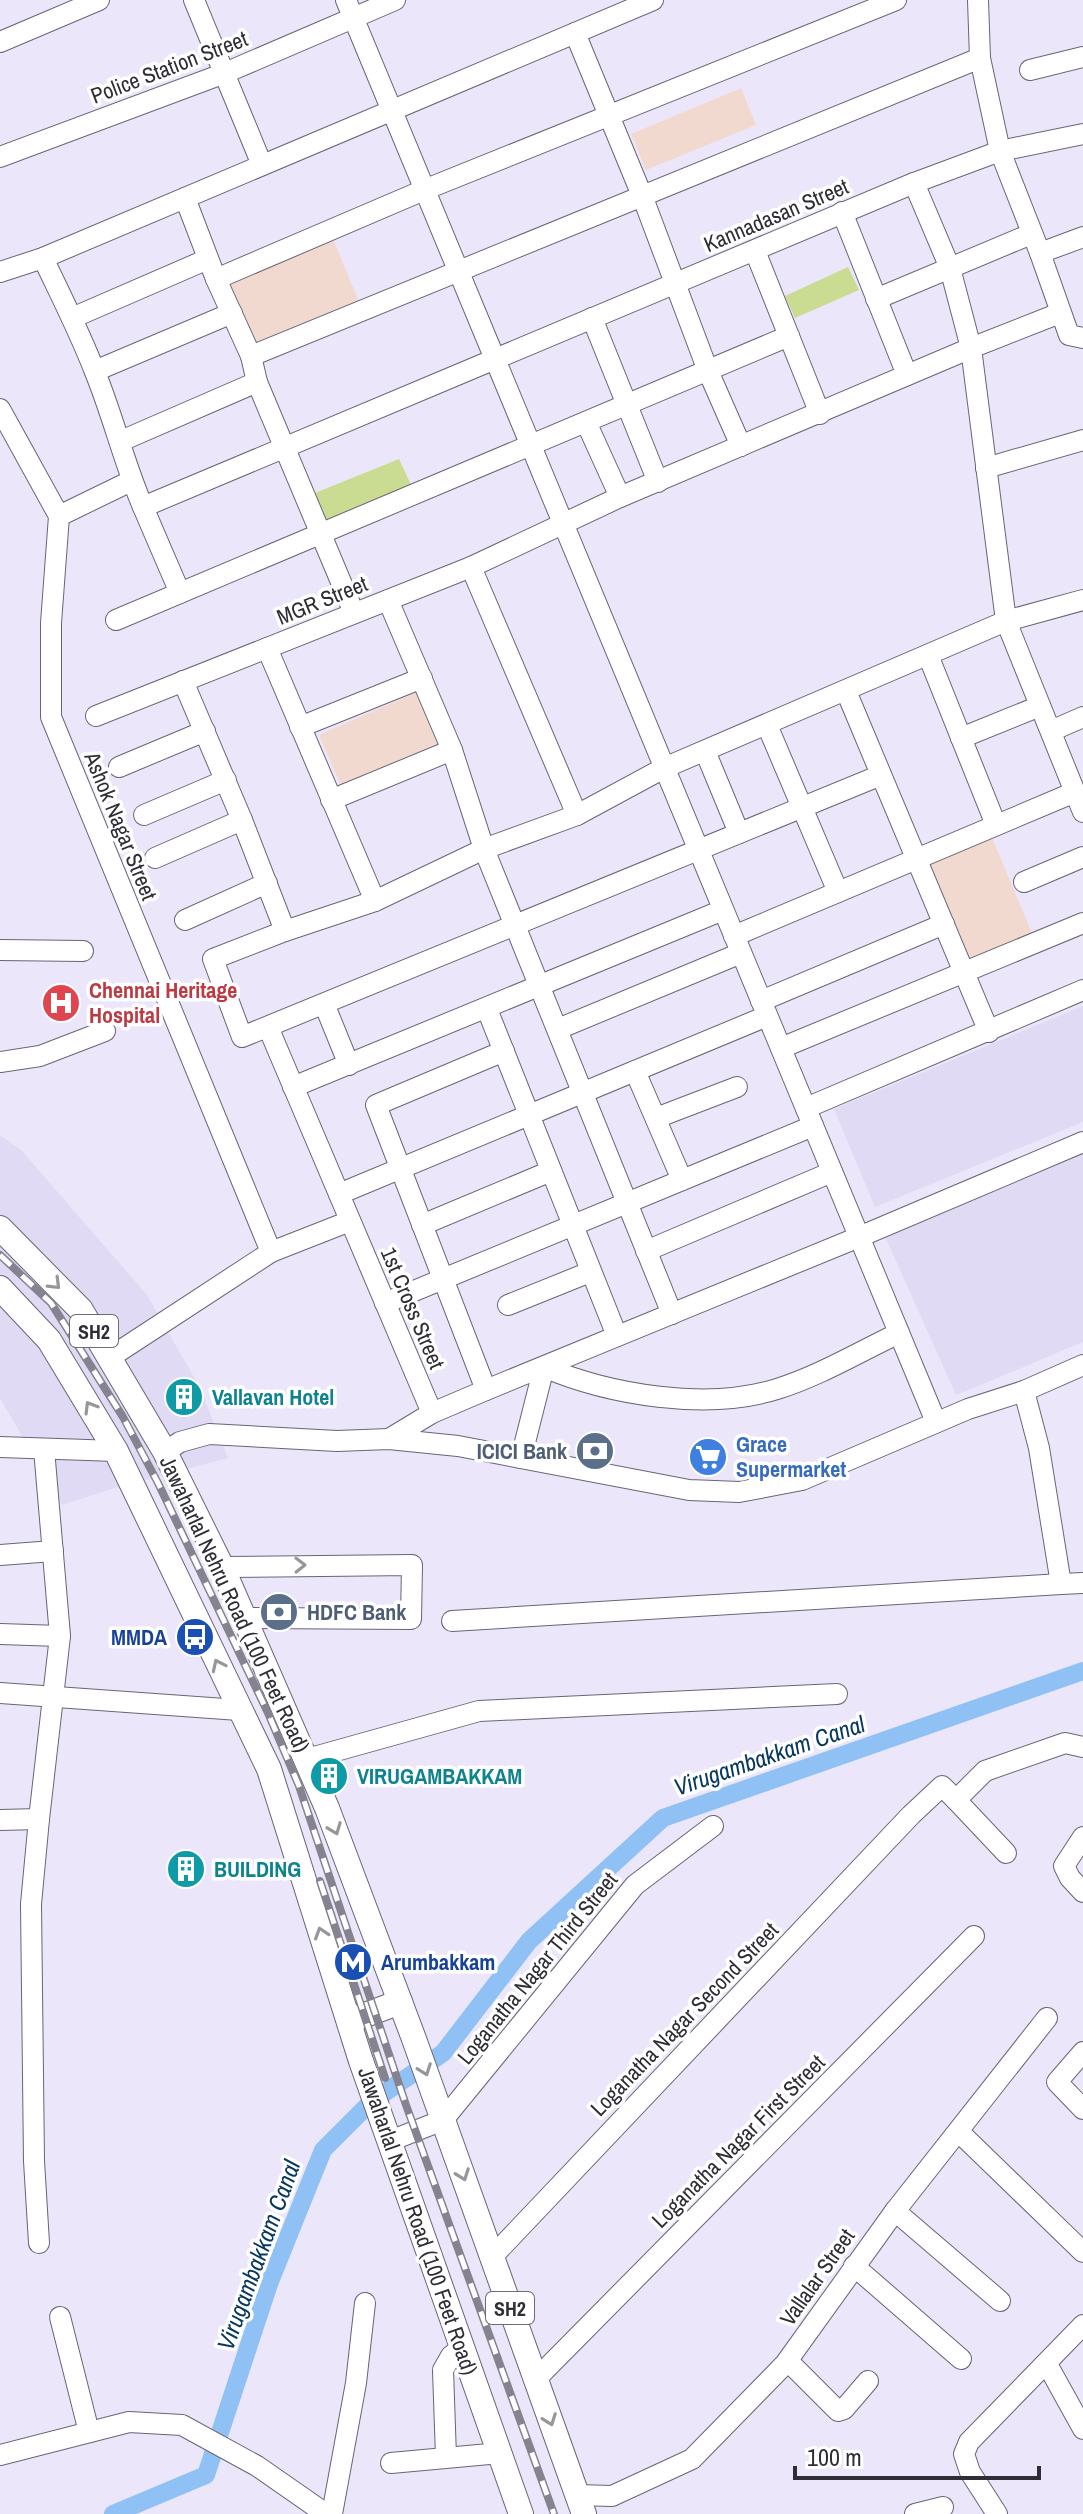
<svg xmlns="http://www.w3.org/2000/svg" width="1083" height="2514" font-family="'Archivo Narrow',sans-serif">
<rect width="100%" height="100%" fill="#ebe6f9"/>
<g fill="#e0daf4">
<path d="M 1083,1006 L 1083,1122 L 875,1207 L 834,1109 Z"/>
<path d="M 0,1135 L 21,1150 L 147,1295 L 200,1388 L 228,1458 L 118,1487 L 62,1505 L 0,1398 Z"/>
<path d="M 1083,1148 L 1083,1342 L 956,1395 L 883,1232 Z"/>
</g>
<g fill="#f2d9d0">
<path d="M 741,88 L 756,125 L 646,170 L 631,134 Z"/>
<path d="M 331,234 L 359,302 L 253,348 L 225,279 Z"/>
<path d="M 417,692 L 439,743 L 341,785 L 319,735 Z"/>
<path d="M 990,833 L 1032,933 L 963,962 L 921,862 Z"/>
</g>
<g fill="#cadb92">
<path d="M 848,267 L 859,290 L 795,318 L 785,296 Z"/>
<path d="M 399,459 L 413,489 L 324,526 L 310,495 Z"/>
</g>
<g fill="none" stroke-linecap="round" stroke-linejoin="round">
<path stroke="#8fc1f5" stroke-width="18" d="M 113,2514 L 206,2475 L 269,2284 L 323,2150 L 371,2102 L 443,2053 L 529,1941 L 663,1818 L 1083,1671"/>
<g stroke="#696576" stroke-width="22">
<g id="minor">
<path d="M 194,0 L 262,165"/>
<path d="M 346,0 L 936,1422"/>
<path d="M 978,0 L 980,58 L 1000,151 L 1040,253 L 1069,335 L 1083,338"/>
<path d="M 575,33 L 643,198 L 708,371 L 741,446"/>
<path d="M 0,42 L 99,0"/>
<path d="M 1030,70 L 1083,57"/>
<path d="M 0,157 L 225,73 L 395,0"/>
<path d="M 914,183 L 950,268 L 971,348 L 1006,621 L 1083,812"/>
<path d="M 185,198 L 216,279 L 251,356 L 257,382 L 354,613"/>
<path d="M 842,212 L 907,375"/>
<path d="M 755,251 L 820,414"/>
<path d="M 1040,253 L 1083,237"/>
<path d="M 43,258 C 61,296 80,333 95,372 C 113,416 124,463 143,507 L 914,183 L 1000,151 L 1083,134"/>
<path d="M 0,272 L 43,258 L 653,0"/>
<path d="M 216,279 L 424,190 L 896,0"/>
<path d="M 876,299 L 1031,234"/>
<path d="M 72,318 L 208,259"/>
<path d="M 592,318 L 658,482"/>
<path d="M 251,356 L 980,58"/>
<path d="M 95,371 L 232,313"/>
<path d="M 0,409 L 59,516 L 51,623 L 51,717 L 271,1252"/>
<path d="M 586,422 L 620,497"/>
<path d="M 121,441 L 257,382"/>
<path d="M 986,468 L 1083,440"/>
<path d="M 143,507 L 180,593"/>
<path d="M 59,516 L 131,481"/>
<path d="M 471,567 L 577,815"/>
<path d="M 388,600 L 452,750 L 484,849 L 672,1314"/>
<path d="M 116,620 L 789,336"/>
<path d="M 267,648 L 375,901"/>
<path d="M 928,655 L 996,825"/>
<path d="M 183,681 L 242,820 L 285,931"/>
<path d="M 846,691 L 989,1032"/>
<path d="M 96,716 L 471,567 L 620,497 L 971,348 L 1060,313"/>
<path d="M 767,725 L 838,892"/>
<path d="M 300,727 L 422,678"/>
<path d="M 1051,731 L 1083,717"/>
<path d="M 961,738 L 1040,706"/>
<path d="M 705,751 L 739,833"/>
<path d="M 119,767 L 205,731"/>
<path d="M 881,775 L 242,1037 L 213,959 L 285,931 L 375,901 L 484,849 L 577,815 L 664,768 L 1006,621 L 1083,600"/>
<path d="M 331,800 L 452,750"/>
<path d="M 144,815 L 226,780"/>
<path d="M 155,858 L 242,820"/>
<path d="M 1024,882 L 1083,857"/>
<path d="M 185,920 L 267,883"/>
<path d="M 734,936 L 1075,792"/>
<path d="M 0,950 L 83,951"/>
<path d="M 761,1001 L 944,924"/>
<path d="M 325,1006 L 349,1065"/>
<path d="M 487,1009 L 617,1336"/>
<path d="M 268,1027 L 432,1413"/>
<path d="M 558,1029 L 741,953"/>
<path d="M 781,1048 L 1083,923"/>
<path d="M 0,1062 L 40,1056 L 105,1031"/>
<path d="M 635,1071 L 682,1180"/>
<path d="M 293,1087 L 723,910"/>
<path d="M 806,1108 L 1083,990"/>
<path d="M 656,1118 L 737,1087"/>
<path d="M 339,1194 L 767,1016"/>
<path d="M 422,1225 L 551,1171"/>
<path d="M 646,1251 L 832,1172"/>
<path d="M 385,1303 L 813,1126"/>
<path d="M 508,1305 L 590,1272"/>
<path d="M 109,1358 L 271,1252 L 350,1221"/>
<path d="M 486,1390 L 376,1105 L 504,1051"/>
<path d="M 1024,1391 L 1039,1448 L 1061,1584 L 1083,1583"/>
<path d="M 389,1439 L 432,1413 L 486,1390 L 859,1237 L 1083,1142"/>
<path d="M 0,1447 L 116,1451"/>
<path d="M 165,1452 L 180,1442 L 209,1434 L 337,1441 L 389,1439 L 458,1446 L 689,1490 L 739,1492 L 802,1480 L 968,1409 L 1024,1391 L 1083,1365"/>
<path d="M 521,1458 L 544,1367 C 610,1395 707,1411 777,1389 C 819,1376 859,1352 899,1333"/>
<path d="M 0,1555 L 53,1551"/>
<path d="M 222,1567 L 412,1565 L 411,1619 L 244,1618"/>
<path d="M 452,1621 L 1061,1584"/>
<path d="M 0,1634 L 60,1636"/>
<path d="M 0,1693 L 239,1710"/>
<path d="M 307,1759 L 479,1711 L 837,1694"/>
<path d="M 956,1800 L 1006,1853"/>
<path d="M 0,1820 L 39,1819 L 60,1636 L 44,1449"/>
<path d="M 1083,1837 L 1064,1866 L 1070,1878 L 1083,1892"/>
<path d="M 1083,2052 L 1057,2082 L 1083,2109"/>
<path d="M 959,2132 L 1083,2252"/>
<path d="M 390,2141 L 443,2120 L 635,1885 L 713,1826"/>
<path d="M 895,2211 L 1000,2301"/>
<path d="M 39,2243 L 34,2161 L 31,1904 L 39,1819"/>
<path d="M 492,2257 L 911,1815 L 942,1786 L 956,1800 L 985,1771 L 1065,1743 L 1083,1747"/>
<path d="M 854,2266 L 961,2359"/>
<path d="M 60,2317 L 89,2432"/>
<path d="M 788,2361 L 838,2411 L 844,2409 L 868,2381"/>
<path d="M 1047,2364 L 1083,2429"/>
<path d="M 536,2379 L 974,1936"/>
<path d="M 0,2455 L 129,2422 L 182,2425 L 257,2466 L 326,2514"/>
<path d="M 446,2457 L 443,2370 L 451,2356 L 462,2347"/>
<path d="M 391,2463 L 500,2453"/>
<path d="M 577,2495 L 612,2496 L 692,2459 L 785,2364 L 895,2211 L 1047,2018"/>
<path d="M 332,2514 L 356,2383 L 365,2303"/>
<path d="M 915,2514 L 943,2507"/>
<path d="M 997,2514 L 970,2472 L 964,2454 L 969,2442 L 1083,2325"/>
</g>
</g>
<g stroke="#696576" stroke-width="26">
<g id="major">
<path d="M 0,1228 L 81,1310 L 165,1452 L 222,1567 L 327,1808 L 414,2039 L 584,2514"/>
<path d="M 0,1288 L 49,1340 L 116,1451 L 269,1769 L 361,2061 L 521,2514"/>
<path d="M 349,2021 L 400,2002"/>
</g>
</g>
<use href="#minor" stroke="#fff" stroke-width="20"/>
<use href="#major" stroke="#fff" stroke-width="24"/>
<g stroke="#868390" stroke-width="8">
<g id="rail">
<path d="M 0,1255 L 51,1303 L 123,1417 L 158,1483 L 268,1713 L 299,1786 L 406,2105 L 554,2514"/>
<path d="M 320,1881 L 385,2078"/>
</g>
</g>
<use href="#rail" stroke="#fff" stroke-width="5" stroke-dasharray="15" stroke-linecap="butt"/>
</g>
<defs><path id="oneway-chevron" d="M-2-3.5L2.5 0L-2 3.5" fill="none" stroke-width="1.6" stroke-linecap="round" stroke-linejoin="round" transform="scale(2)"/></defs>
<g stroke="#97969a">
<use href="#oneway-chevron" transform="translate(55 1284) rotate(45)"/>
<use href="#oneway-chevron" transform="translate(90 1407) rotate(-121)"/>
<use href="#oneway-chevron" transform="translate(300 1565) rotate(-1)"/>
<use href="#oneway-chevron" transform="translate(218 1665) rotate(-115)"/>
<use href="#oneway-chevron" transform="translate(335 1829) rotate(69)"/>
<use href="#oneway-chevron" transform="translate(321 1933) rotate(-108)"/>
<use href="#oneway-chevron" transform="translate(425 2070) rotate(70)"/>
<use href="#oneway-chevron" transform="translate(463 2175) rotate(70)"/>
<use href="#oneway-chevron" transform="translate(550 2420) rotate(70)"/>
</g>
<defs>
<g id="hospital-disc" transform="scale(2)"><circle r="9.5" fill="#e0444e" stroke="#fff"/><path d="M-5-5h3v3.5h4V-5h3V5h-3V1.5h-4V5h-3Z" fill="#fff"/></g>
<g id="building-disc" transform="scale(2)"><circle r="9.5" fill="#0f9aa8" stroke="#fff"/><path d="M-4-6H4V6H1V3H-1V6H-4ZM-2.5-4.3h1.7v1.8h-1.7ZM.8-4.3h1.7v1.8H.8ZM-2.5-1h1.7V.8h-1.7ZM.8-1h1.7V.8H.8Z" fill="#fff"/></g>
<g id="bank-disc" transform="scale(2)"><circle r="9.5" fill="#5c6f8a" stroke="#fff"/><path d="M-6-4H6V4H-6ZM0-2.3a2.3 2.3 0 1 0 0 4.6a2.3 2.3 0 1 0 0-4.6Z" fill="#fff"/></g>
<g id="supermarket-disc" transform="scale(2)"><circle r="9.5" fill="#3f7fe0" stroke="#fff"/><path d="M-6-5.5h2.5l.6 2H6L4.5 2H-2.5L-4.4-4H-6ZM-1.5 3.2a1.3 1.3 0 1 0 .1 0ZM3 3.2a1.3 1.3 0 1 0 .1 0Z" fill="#fff"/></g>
<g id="bus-disc" transform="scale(2)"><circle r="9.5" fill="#1a4fb4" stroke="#fff"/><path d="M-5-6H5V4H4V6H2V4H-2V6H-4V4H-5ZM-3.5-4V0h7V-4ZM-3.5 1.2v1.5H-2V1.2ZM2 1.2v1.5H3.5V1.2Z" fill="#fff"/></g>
<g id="metro-disc" transform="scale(2)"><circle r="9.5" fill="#1a4fb4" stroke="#fff"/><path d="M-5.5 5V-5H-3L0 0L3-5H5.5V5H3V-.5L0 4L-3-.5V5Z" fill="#fff"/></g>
</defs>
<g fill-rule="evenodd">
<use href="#hospital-disc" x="61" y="1003"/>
<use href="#building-disc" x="184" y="1397"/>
<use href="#bank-disc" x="595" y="1451"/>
<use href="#supermarket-disc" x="708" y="1457"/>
<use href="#bank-disc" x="279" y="1612"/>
<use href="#bus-disc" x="195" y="1637"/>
<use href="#building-disc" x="329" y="1776"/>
<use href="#building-disc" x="186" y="1869"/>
<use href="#metro-disc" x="353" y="1962"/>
</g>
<g text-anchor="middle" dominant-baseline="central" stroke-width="7" stroke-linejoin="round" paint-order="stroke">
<g fill="#fff" stroke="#6d6c72" stroke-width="2">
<rect x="70" y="1315" width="48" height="32" rx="6"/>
<rect x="486" y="2292" width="48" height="32" rx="6"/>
</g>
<g font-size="20" font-weight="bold" fill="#2f2d35">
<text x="94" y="1331">SH2</text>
<text x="510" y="2308">SH2</text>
</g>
<g font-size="22" fill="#2f2d35" stroke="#fff">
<text transform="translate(169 67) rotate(-21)">Police Station Street</text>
<text transform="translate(776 215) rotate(-23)">Kannadasan Street</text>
<text transform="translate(322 600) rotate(-22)">MGR Street</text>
<text transform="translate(121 826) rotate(68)">Ashok Nagar Street</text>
<text transform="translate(413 1308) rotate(67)">1st Cross Street</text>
<text transform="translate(235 1604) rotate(65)">Jawaharlal Nehru Road (100 Feet Road)</text>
<text transform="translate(537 1968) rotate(-51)">Loganatha Nagar Third Street</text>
<text transform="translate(684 2019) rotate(-46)">Loganatha Nagar Second Street</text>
<text transform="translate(738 2141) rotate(-45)">Loganatha Nagar First Street</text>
<text transform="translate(418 2221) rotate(71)">Jawaharlal Nehru Road (100 Feet Road)</text>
<text transform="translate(817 2277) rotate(-55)">Vallalar Street</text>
</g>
<g font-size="22" font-weight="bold" fill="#be3a42" stroke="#fff" text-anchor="start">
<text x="89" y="990">Chennai Heritage<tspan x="89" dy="25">Hospital</tspan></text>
</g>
<g font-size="22" font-weight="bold" fill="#0d838f" stroke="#fff" text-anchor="start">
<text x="212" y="1397">Vallavan Hotel</text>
<text x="357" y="1776">VIRUGAMBAKKAM</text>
<text x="214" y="1869">BUILDING</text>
</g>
<g font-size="22" font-weight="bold" fill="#366cbe" stroke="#fff" text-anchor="start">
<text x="736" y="1444">Grace<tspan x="736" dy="25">Supermarket</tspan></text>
</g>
<g font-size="22" font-weight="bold" fill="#4e5e75" stroke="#fff" text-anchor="end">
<text x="567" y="1451">ICICI Bank</text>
<text x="307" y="1612" text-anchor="start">HDFC Bank</text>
</g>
<g font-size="22" font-weight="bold" fill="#164399" stroke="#fff" text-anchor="end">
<text x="167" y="1637">MMDA</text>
<text x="381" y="1962" text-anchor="start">Arumbakkam</text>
</g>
<g font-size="24" font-style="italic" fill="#073860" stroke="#fff">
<text transform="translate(769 1755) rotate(-19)">Virugambakkam Canal</text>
<text transform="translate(258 2255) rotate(-70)">Virugambakkam Canal</text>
</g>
</g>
<path d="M795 2466v12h244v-12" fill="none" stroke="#2f2d35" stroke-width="4"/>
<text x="807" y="2466" font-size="24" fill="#2f2d35" stroke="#ffffff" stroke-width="6" paint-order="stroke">100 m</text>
</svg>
